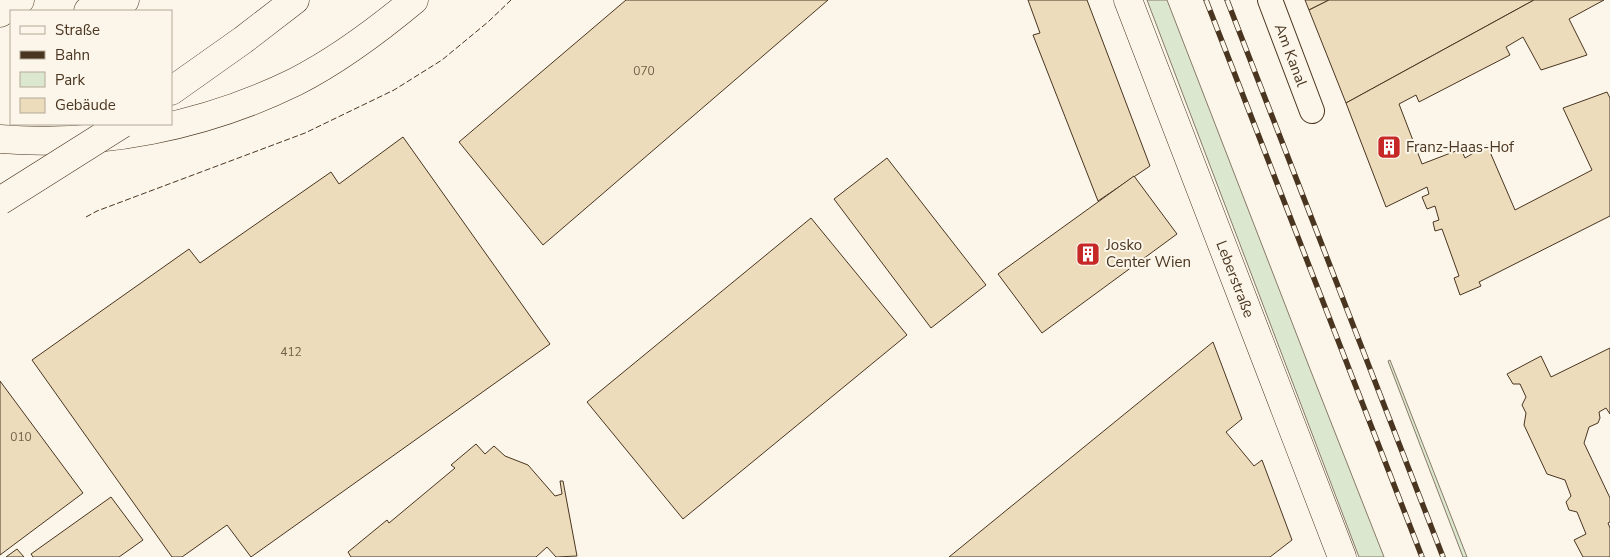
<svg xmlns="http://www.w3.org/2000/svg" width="1610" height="557" font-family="'Nunito Sans',sans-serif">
<rect width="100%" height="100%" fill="#fbf6e9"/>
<g fill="#dce7d0" stroke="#887966">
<path d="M 1147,0 L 1167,0 L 1310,369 L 1384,557 L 1359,557 Z"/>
<path d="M 1390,360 L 1467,557 L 1463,557 L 1388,361 Z"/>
</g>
<g fill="#ecdcbc" stroke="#4a3520">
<path d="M 626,0 L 828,0 L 543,245 L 459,142 Z"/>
<path d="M 1028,0 L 1087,0 L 1150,166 L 1098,201 L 1033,35 L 1040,33 Z"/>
<path d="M 1305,0 L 1329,0 L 1309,10 Z"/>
<path d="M 1329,0 L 1534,0 L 1346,103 L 1309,10 Z"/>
<path d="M 1534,0 L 1604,0 L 1569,19 L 1587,55 L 1541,70 L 1523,37 L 1506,47 L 1510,55 L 1419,102 L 1416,95 L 1399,104 L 1422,164 L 1461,149 L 1465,158 L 1487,145 L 1515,210 L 1592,170 L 1563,108 L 1607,92 L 1610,98 L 1610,216 L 1479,282 L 1481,286 L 1460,295 L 1454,278 L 1459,276 L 1442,229 L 1435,231 L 1433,222 L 1439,220 L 1435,206 L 1427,209 L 1422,197 L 1429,194 L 1427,187 L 1386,207 L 1346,103 Z"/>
<path d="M 403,137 L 550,344 L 251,557 L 227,525 L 182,557 L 172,557 L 32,360 L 189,249 L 200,263 L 331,172 L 339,184 Z"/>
<path d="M 887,158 L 986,285 L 931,328 L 834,199 Z"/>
<path d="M 1134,176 L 1177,234 L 1042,333 L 998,274 Z"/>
<path d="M 811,218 L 907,335 L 683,519 L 587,402 Z"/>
<path d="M 1213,342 L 1242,419 L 1226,432 L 1254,466 L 1262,460 L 1292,540 L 1270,557 L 949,557 Z"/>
<path d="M 1610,348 L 1610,414 L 1606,408 L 1599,412 L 1600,418 L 1598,423 L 1589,427 L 1584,443 L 1610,498 L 1610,522 L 1608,523 L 1610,528 L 1610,557 L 1583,557 L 1574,540 L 1586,534 L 1577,512 L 1569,510 L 1566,502 L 1571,496 L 1565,480 L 1547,474 L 1524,425 L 1526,413 L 1522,405 L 1526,397 L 1520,384 L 1513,384 L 1507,374 L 1541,356 L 1551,377 Z"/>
<path d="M 0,381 L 83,493 L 0,555 Z"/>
<path d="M 476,444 L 485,454 L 494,446 L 505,456 L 528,465 L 555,496 L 562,494 L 560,481 L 563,481 L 577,556 L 556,557 L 547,547 L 536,557 L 351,557 L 348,552 L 387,520 L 389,523 L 455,468 L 451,465 Z"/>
<path d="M 111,497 L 143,540 L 119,557 L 33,557 L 31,554 Z"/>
<path d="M 17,549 L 24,557 L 6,557 Z"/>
</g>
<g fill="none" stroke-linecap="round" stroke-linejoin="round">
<g stroke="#4a3520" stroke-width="26">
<g id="street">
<path id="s1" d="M 1270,0 L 1312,111"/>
</g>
</g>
<g stroke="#4a3520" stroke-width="29">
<g id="secondary">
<path id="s2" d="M 1128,0 L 1342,557"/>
</g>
</g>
<g stroke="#4a3520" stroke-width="29">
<g id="highway">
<path d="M 88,11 L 125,0"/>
<path d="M 0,13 L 20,0"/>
<path d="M 171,91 L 243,40 L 295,0"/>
<path d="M 0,139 C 101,147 205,126 295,82 C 338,60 378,30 414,0"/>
</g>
</g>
<use href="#street" stroke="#fbf6e9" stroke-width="24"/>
<use href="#secondary" stroke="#fbf6e9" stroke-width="28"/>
<use href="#highway" stroke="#fbf6e9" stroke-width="28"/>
<g stroke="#4a3520" stroke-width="5.5">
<g id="rail">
<path d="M 1206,0 L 1422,557"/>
<path d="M 1227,0 L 1443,557"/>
</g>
</g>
<use href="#rail" stroke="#fbf6e9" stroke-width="4" stroke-dasharray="11" stroke-linecap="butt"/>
<g stroke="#4a3520" stroke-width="29" stroke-linecap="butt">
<path id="highway-bridge" d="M 0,201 L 122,124"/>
</g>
<use href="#highway-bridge" stroke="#fbf6e9" stroke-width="28"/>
<path stroke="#4a3520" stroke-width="1" stroke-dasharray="6 2.5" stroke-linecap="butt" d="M 86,217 L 97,211 L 305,133 L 394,90 L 442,60 L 488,22 L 511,0"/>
</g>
<defs>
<g id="building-square" transform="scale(1.25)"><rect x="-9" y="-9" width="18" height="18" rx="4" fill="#c62828" stroke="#fbf6e9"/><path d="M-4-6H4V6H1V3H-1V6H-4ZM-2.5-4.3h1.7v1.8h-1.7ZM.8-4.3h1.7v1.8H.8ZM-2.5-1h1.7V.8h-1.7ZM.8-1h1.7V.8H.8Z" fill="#fff"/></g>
</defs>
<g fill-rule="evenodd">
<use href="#building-square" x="1389" y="147"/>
<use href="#building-square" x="1088" y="254"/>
</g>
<g text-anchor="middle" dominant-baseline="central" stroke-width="4" stroke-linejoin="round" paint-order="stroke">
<g font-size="12" fill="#725f47">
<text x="644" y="71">070</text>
<text x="291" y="352">412</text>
<text x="21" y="437">010</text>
</g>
<g font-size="15" fill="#4a3520" stroke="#fbf6e9">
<text stroke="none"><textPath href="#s1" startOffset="59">Am Kanal</textPath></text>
<text stroke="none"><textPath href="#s2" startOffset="299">Leberstraße</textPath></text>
</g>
<g font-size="15" fill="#4a3520" stroke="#fbf6e9" text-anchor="start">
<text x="1406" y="147">Franz-Haas-Hof</text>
<text x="1106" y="245">Josko<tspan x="1106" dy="17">Center Wien</tspan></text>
</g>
</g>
<rect x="10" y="10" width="162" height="115" fill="#fbf6e9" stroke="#b4a999"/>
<rect x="20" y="26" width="25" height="8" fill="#fbf6e9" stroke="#b4a999"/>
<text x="55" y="35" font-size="15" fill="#4a3520">Straße</text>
<rect x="20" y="51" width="25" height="8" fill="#4a3520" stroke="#b4a999"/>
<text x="55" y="60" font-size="15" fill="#4a3520">Bahn</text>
<rect x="20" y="72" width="25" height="15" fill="#dce7d0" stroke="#b4a999"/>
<text x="55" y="85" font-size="15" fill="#4a3520">Park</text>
<rect x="20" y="98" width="25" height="15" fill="#ecdcbc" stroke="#b4a999"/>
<text x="55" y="110" font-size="15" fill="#4a3520">Gebäude</text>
</svg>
